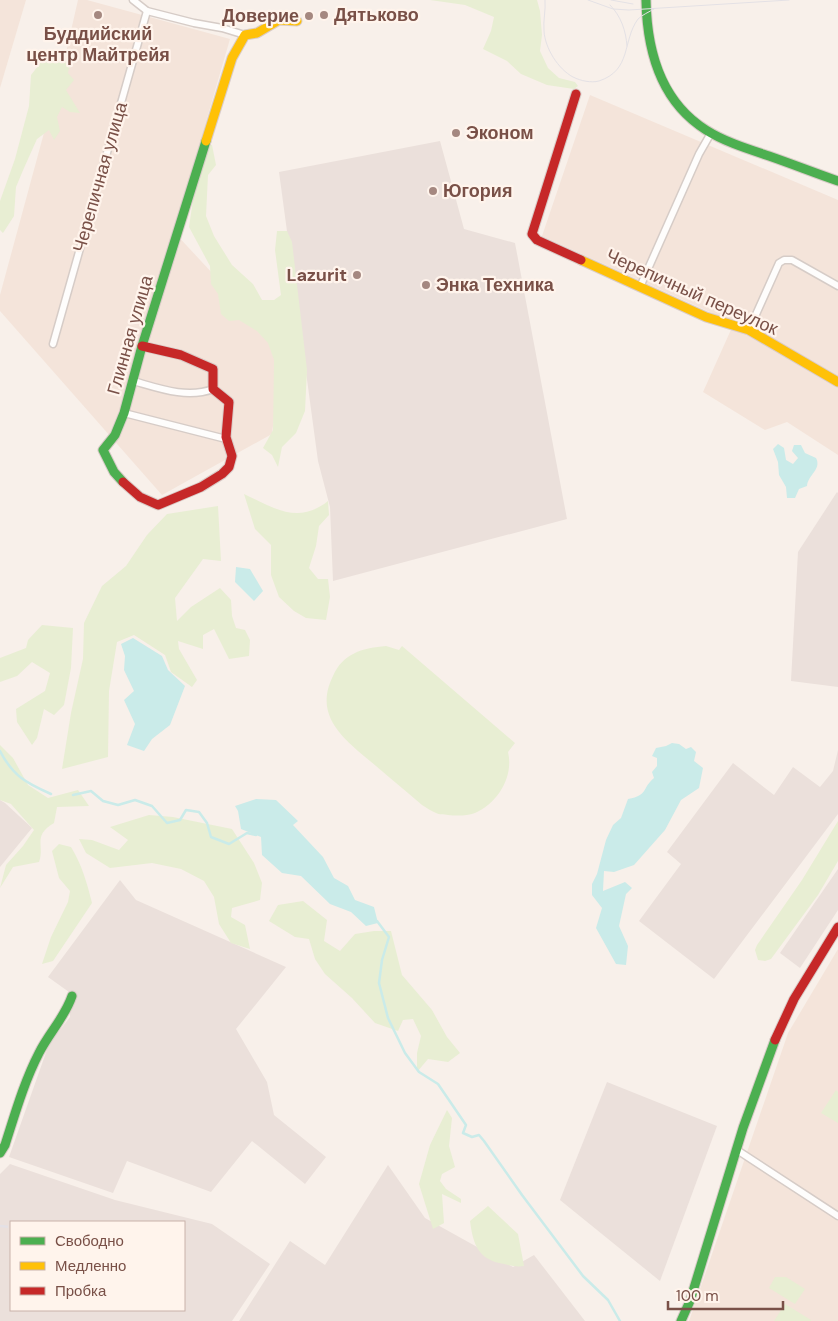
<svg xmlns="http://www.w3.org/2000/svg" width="838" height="1321" font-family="'DM Sans',sans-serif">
<rect width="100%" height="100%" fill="#f8f0ea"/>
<g fill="#f4e4da">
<path d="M 0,0 L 26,0 L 0,88 Z"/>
<path d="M 78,0 L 87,0 L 230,39 L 174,232 L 282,348 L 272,434 L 162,495 L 0,311 L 0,295 L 67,48 Z"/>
<path d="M 590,95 L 838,200 L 838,455 L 787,422 L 765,430 L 703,392 L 734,323 L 542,236 Z"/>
<path d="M 838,949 L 838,1321 L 689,1321 L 788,1033 Z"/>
</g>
<g fill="#ebe0db" fill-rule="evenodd">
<path d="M 440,141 L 464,229 L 515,243 L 567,519 L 333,581 L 330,507 L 318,461 L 279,172 Z"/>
<path d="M 837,492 L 838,493 L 838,687 L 791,681 L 798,552 Z"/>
<path d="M 838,750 L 838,814 L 714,979 L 639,921 L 681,864 L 667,852 L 733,763 L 774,795 L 793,767 L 820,787 L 833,771 Z"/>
<path d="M 0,800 L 5,803 L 32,828 L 0,867 Z"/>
<path d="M 838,869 L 838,910 L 800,968 L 780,953 Z"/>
<path d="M 120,880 L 136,900 L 286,967 L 236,1029 L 267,1082 L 274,1115 L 326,1157 L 305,1184 L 252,1141 L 211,1192 L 127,1161 L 113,1193 L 9,1157 L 49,1044 L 70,1017 L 69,992 L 48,977 Z"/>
<path d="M 607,1082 L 717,1126 L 660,1281 L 560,1200 Z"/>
<path d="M 10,1164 L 115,1200 L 212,1224 L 270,1264 L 232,1321 L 0,1321 L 0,1174 ZM 184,1222 L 184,1310 L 11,1310 L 11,1222 Z"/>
<path d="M 388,1165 L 425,1218 L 513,1267 L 534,1255 L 585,1321 L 239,1321 L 290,1241 L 325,1265 Z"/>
</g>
<g fill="#e8eed3">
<path d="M 430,0 L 537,0 L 540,11 L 542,35 L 540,51 L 548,68 L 559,78 L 575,82 L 578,86 L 574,89 L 547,85 L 521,74 L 507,61 L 483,49 L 491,31 L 494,17 L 465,5 Z"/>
<path d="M 68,51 L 71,60 L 68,73 L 74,80 L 66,90 L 80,113 L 70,112 L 62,107 L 57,117 L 60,131 L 54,140 L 49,130 L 37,139 L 24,168 L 16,187 L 14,216 L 3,233 L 0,230 L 0,201 L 15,159 L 29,106 L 31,75 L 49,52 Z"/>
<path d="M 207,144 L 212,145 L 216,165 L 208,175 L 206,216 L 214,236 L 232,265 L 253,284 L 262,300 L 274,300 L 281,295 L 275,250 L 277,231 L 287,231 L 292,242 L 307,370 L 305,411 L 296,433 L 282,447 L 278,467 L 272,455 L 263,448 L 273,430 L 274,360 L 268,343 L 257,331 L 239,320 L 229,321 L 221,314 L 218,294 L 211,284 L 210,266 L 189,227 L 195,186 Z"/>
<path d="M 244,494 C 274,508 298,525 328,501 L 329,515 L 319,526 L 316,546 L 309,568 L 318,579 L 328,579 L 330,597 L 326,620 L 306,618 L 294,611 L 279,597 L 271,575 L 271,545 L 255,529 Z"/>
<path d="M 218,506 L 221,561 L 203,559 L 175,598 L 177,621 L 191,607 L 220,588 L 231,600 L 232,616 L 236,628 L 245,630 L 250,640 L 249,656 L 229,659 L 214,629 L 203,635 L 203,649 L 178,641 L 179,649 L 197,680 L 192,687 L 171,672 L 165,655 L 134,635 L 117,642 L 109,691 L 108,757 L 62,769 L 71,713 L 83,659 L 84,623 L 102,586 L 126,566 L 147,535 L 167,514 Z"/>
<path d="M 42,625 L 73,628 L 71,668 L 64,705 L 54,715 L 44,709 L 37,738 L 32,745 L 17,722 L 16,709 L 45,691 L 50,673 L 32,662 L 17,676 L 0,682 L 0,658 L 26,648 L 28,640 Z"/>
<path d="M 386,646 L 399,650 L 402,646 L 515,743 L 508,752 C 514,776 498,803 475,813 C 467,816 456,816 448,815 C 444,814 439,815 436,813 C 431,811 427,808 422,805 C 407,792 391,779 376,766 C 347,741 312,718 333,676 C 343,653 363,648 386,646 Z"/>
<path d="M 0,745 L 13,758 L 28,785 L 48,798 L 78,790 L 89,806 L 57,807 L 54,823 C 32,836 45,845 39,862 L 13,867 L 0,888 L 6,865 L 23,846 L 34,830 L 11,804 L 0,800 Z"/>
<path d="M 149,815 L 173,817 L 232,829 L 254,863 L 262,883 L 260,900 L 232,908 L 231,917 L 245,925 L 250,949 L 231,943 L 219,924 L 214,897 L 204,881 L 181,869 L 152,863 L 110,868 L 86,853 L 79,839 L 92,840 L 119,850 L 128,840 L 110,827 Z"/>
<path d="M 838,821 L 838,861 L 818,895 L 771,959 L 765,961 L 758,960 L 755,950 L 757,945 L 802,880 Z"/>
<path d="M 59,844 L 71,847 C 82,865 87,883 92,903 L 53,961 L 42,964 L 51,937 L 68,902 L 70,891 L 59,878 L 52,851 Z"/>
<path d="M 303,901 L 327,920 L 324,941 L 340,951 L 355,934 L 374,931 L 391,931 L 402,975 L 432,1010 L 447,1037 L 460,1053 L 448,1062 L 428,1059 L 417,1072 L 417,1053 L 421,1036 L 413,1019 L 403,1020 L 398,1031 L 375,1023 L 352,998 L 325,974 L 315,959 L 309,939 L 295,937 L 269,921 L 278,905 Z"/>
<path d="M 836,1090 L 838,1092 L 838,1123 L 821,1113 Z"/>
<path d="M 447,1110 L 452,1118 L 449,1146 L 455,1167 L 442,1174 L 440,1181 L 446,1189 L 461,1199 L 461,1203 L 442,1194 L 444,1223 L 433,1229 L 419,1184 L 430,1145 Z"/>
<path d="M 488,1206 L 518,1234 L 524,1266 C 517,1267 511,1266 504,1264 C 478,1260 473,1244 470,1221 Z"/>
<path d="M 775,1277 L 786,1277 L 805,1289 L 795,1304 L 769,1288 Z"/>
<path d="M 785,1304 L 811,1320 L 811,1321 L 774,1321 Z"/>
</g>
<g fill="#caebe9">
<path d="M 778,444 L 784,448 L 786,460 L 793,464 L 798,458 L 792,451 L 794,445 L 801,445 L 805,453 L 816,458 C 822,469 808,475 807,486 L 799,489 L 795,498 L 787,498 L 786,487 L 779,475 L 778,462 L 773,449 Z"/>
<path d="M 236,567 L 250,569 L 263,591 L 254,601 L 235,582 Z"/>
<path d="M 133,638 L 162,656 L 168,670 L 185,686 L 170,725 L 152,739 L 144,751 L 127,745 L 135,724 L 124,700 L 134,691 L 124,670 L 125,656 L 121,644 Z"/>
<path d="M 672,743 L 679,744 L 686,749 L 691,747 L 696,752 L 694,761 L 703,768 L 699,788 L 681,800 L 665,830 L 634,865 L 614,872 L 604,871 L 603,891 L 625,882 L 632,888 L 626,894 L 619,926 L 628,946 L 626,965 L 616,964 L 596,928 L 602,908 L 592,895 L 592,884 L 597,874 L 606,840 L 613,825 L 621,818 L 628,799 C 649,795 641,789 654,778 L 652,772 L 657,766 L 657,758 L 652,756 L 656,748 L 666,746 Z"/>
<path d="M 256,799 L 276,800 L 298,821 L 293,825 L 323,857 L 334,878 L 348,886 L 355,900 L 374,907 L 378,923 L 366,926 L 351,912 L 330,904 L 301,876 L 282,873 L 262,855 L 261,837 L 241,829 L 238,811 L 235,806 Z"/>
</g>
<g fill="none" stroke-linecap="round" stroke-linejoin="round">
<g stroke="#caebe9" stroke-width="2.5">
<path d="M 0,751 C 13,776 26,783 51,794"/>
<path d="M 73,795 L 91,791 L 103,801 L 118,805 L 135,800 L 152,806 L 167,823 L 180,820 L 186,810 L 199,812 L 207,823 L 211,837 L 229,844 L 247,833 L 256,835"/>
<path d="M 377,921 L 389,937 L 382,960 L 379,983 L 388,1018 L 405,1053 L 419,1072 L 438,1084 L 466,1125 L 463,1133 L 472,1137 L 479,1135 L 484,1141 L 522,1195 L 583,1276 L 608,1300 L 620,1321"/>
</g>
<g stroke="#d6ccc7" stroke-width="9">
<g id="street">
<path d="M 133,0 L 147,11 L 194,23 L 222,28 L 245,35"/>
<path d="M 640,287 L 699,154 L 711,133"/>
<path d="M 749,330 L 779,263 L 784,260 L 792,260 L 838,286"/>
<path d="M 53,344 L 147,11"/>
<path d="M 133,381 C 158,388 187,399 213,389"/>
<path d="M 124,413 L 226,439"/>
<path d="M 737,1150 L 838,1216"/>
</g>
</g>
<g stroke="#d9ccc8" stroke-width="11">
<g id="fast">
<path d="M 646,0 C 647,51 660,101 706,130 C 725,142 748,149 769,156 C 792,164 815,173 838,181"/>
<path d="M 123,482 L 114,472 L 103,450 L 115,435 L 124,413 L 142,346 L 206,141"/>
<path d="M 0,1153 L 5,1145 C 15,1114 24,1082 39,1053 C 49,1033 65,1017 72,996"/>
<path d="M 681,1321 L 690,1301 L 743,1128 L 775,1040"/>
</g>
</g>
<g stroke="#d9ccc8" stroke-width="11">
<g id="slow">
<path d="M 206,141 L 232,58 L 245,35 L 257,33 L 279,20 L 297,21"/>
<path d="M 581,260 L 706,317 L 749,330 L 838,382"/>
</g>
</g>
<g stroke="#d9ccc8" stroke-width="11">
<g id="jam">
<path d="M 576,94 L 532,234 L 537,240 L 581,260"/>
<path d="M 123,482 L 140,497 L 158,505 L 201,487 L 222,474 L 229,467 L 232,456 L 226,437 L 229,402 L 213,389 L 213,369 L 181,355 L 142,346"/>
<path d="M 775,1040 L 794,999 L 838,927"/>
</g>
</g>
<use href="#street" stroke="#fefdfc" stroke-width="6"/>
<use href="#fast" stroke="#4caf50" stroke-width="9"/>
<use href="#slow" stroke="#ffc107" stroke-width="9"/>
<use href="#jam" stroke="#c62828" stroke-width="9"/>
<g stroke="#e4e1e5" stroke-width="1">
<path d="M 545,0 C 546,10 543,20 544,31 C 545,48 558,69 573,77 C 581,81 591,83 599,81 C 632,70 622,41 638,19 C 642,15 649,12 654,9"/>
<path d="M 588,0 L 613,9 L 629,10 L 789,0"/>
<path d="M 611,0 L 633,4"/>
<path d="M 610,5 C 621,16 626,31 627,46"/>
</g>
<path stroke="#e4e1e5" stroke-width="2.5" stroke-dasharray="8 5" stroke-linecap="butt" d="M 0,1226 L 11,1227"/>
</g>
<g fill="#a58880" stroke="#fff4ec" stroke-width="2">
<circle cx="98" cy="15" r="5"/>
<circle cx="324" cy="15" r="5"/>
<circle cx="309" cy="16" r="5"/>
<circle cx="456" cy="133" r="5"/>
<circle cx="433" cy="191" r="5"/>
<circle cx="357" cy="275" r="5"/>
<circle cx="426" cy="285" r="5"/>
</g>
<g text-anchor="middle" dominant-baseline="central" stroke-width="4.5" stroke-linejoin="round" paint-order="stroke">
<g font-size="18" font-weight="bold" fill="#795047" stroke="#fff4ec" text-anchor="start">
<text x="334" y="15">Дятьково</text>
<text x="299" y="16" text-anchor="end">Доверие</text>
<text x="98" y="34" text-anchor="middle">Буддийский<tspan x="98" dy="21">центр Майтрейя</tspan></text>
<text x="466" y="133">Эконом</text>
<text x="443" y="191">Югория</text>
<text x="347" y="275" text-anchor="end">Lazurit</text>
<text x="436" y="285">Энка Техника</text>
</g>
<g font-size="18" fill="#795047" stroke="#fff4ec">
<text transform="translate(100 177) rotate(-74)">Черепичная улица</text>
<text transform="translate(692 292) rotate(24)">Черепичный переулок</text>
<text transform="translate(130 335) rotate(-74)">Глинная улица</text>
</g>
</g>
<rect x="10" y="1221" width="175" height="90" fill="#fff4ec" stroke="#c9b2aa"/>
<rect x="20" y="1237" width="25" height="8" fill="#4caf50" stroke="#c9b2aa"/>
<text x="55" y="1246" font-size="15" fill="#795047">Свободно</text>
<rect x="20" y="1262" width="25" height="8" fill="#ffc107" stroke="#c9b2aa"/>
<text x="55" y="1271" font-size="15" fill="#795047">Медленно</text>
<rect x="20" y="1287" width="25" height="8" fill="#c62828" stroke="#c9b2aa"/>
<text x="55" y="1296" font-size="15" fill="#795047">Пробка</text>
<path d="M668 1301v8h115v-8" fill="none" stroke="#795047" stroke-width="2.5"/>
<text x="676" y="1301" font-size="15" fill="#795047" stroke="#fff4ec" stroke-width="4" paint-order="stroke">100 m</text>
</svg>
